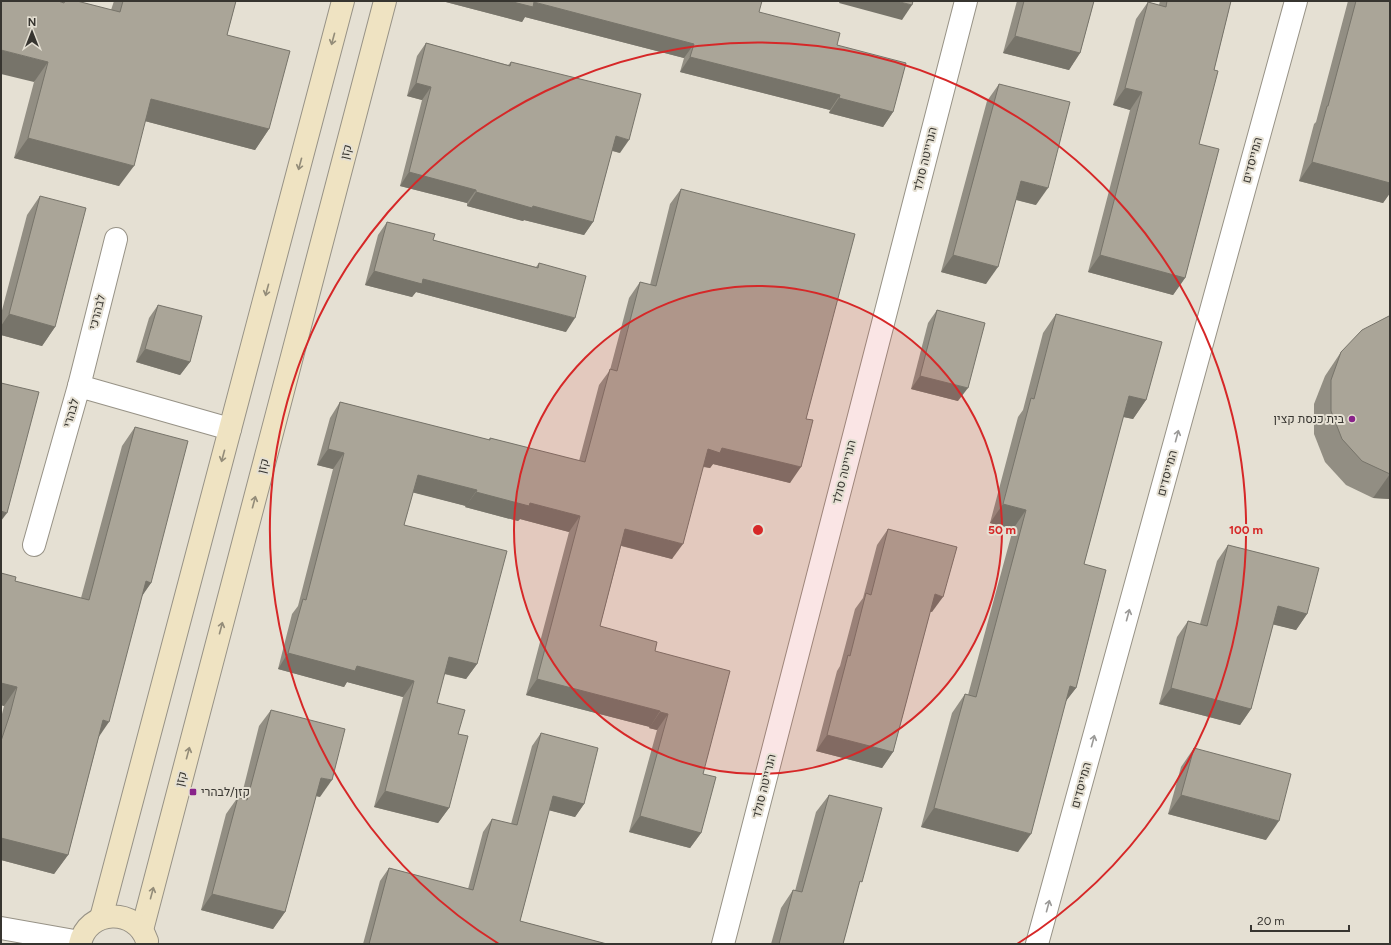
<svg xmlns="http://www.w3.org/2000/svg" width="1391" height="945" font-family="Figtree,Heebo,sans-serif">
<rect width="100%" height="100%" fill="#e5e0d3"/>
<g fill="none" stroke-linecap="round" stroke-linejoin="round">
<g stroke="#979286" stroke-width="24">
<g id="street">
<path d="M 79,386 L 116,239"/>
<path d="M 34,545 L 79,386 L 230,429"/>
<path d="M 1,928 L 80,942"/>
<path d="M 723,944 L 966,1"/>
<path d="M 1037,944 L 1296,1"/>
</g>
</g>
<g stroke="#979286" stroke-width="24">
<g id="secondary">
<path d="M 101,918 L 343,1"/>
<path d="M 142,930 L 385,1"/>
<path d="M 80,944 C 87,909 136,907 147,941"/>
</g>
</g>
<use href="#street" stroke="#fff" stroke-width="22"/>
<use href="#secondary" stroke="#efe3c2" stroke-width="22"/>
</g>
<g fill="#928e83">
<path d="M 63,1 L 77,1 L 111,10 L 114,1 L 236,1 L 227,35 L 269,129 L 255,150 L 145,121 L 119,186 L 14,158 L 34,82 Z"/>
<path d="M 442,1 L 759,12 L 837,45 L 893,112 L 883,127 L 829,113 L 830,110 L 680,72 L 684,58 L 525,17 L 522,22 Z"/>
<path d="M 1017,1 L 1094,1 L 1080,53 L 1069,70 L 1003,53 Z"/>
<path d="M 1160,1 L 1231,1 L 1214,70 L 1199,144 L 1185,278 L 1173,295 L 1088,272 L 1130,110 L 1113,105 L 1136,19 L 1148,2 L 1159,5 Z"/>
<path d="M 1348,1 L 1390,1 L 1390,193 L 1383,203 L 1299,181 L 1314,124 L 1316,122 Z"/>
<path d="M 426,43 L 508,65 L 511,62 L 620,153 L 612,151 L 593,222 L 584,235 L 524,220 L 523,221 L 467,206 L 467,203 L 400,186 L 422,100 L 407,96 L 417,56 Z"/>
<path d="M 999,84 L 1036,205 L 1016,200 L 986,284 L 941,272 L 987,101 Z"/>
<path d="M 681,189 L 806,419 L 790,483 L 713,464 L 710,468 L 703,467 L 672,559 L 621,546 L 600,626 L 655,651 L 703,774 L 701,833 L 690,848 L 629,832 L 657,730 L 649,728 L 650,727 L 526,695 L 569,532 L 520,519 L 518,521 L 465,507 L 466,506 L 413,492 L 404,525 L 477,664 L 466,679 L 444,674 L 437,703 L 458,734 L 449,808 L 438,823 L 374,807 L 403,697 L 347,682 L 344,687 L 278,669 L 292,614 L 298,606 L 333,469 L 317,465 L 330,418 L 340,402 L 489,440 L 490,438 L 579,461 L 599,385 L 610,370 L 629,298 L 640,282 L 650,285 L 670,204 Z"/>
<path d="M 40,196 L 55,327 L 42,346 L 1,335 L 1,314 L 27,215 Z"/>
<path d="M 387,222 L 433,240 L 536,267 L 539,263 L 566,332 L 416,292 L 412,297 L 365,285 L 378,235 Z"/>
<path d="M 158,305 L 190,362 L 180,375 L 136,362 L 149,318 Z"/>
<path d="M 937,310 L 958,401 L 911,389 L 928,323 Z"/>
<path d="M 1056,314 L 1146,400 L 1133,419 L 1123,417 L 1084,564 L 1076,688 L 1066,701 L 1018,852 L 921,827 L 952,713 L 965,694 L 968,695 L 1013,529 L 990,523 L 1018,417 L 1023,410 L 1043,333 Z"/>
<path d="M 1390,316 L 1390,499 L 1373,498 L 1346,485 L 1325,462 L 1314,434 L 1314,404 L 1325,376 L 1341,352 Z"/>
<path d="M 135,427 L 151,583 L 142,595 L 99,736 L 68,855 L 54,874 L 1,860 L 1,718 L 4,706 L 1,705 L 1,573 L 15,581 L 81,598 L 122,446 Z"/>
<path d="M 888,529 L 932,612 L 930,612 L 893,752 L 882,768 L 816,751 L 837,671 L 840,666 L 855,609 L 863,598 L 877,545 Z"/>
<path d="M 1228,545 L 1307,614 L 1296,630 L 1273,624 L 1251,709 L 1240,725 L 1159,704 L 1177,637 L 1188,621 L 1200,624 L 1217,561 Z"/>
<path d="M 271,710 L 320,797 L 316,796 L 285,912 L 273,929 L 201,910 L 226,814 L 238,797 L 241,798 L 259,726 Z"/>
<path d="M 541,733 L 584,804 L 575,817 L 549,810 L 520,921 L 607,944 L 363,944 L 380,881 L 389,868 L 468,889 L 483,832 L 492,819 L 511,824 L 532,746 Z"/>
<path d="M 1194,748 L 1266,840 L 1168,814 L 1181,767 Z"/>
<path d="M 829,795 L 858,887 L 843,944 L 771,944 L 781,908 L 793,890 L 795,891 L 816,812 Z"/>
</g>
<g fill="#77746a">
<path d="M 442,1 L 509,1 L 534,2 L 694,44 L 684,58 L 525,17 L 522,22 Z"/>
<path d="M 840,1 L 896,1 L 912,5 L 902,20 L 839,3 Z"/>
<path d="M 1015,36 L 1080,53 L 1069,70 L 1003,53 Z"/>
<path d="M 1,50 L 48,62 L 34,82 L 1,74 Z"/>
<path d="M 690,57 L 840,95 L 830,110 L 680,72 Z"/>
<path d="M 416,83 L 431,87 L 422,100 L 407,96 Z"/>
<path d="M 1125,88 L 1142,92 L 1130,110 L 1113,105 Z"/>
<path d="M 839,98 L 893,112 L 883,127 L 829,113 Z"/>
<path d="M 151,99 L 269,129 L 255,150 L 137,119 Z"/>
<path d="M 616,136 L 629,140 L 620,153 L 607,149 Z"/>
<path d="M 28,138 L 134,166 L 119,186 L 14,158 Z"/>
<path d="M 1312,162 L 1390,183 L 1390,193 L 1383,203 L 1299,181 Z"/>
<path d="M 409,172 L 476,190 L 467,203 L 400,186 Z"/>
<path d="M 1021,181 L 1048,188 L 1036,205 L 1009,198 Z"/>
<path d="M 476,192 L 533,206 L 593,222 L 584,235 L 524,220 L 523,221 L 467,206 Z"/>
<path d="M 953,255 L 998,267 L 986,284 L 941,272 Z"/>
<path d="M 1100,255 L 1185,278 L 1173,295 L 1088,272 Z"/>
<path d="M 374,271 L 423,279 L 575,318 L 566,332 L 416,292 L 412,297 L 365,285 Z"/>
<path d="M 9,314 L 55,327 L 42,346 L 1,335 L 1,326 Z"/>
<path d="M 145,349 L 190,362 L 180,375 L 136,362 Z"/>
<path d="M 920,376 L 968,388 L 958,401 L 911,389 Z"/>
<path d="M 1129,396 L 1146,400 L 1133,419 L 1115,415 Z"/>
<path d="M 722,448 L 801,467 L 790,483 L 713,464 L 710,468 L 697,465 L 708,449 Z"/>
<path d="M 328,449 L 344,453 L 333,469 L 317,465 Z"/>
<path d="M 1390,474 L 1390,499 L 1373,498 Z"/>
<path d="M 418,475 L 477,490 L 466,506 L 407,491 Z"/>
<path d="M 476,492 L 530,503 L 580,516 L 569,532 L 520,519 L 518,521 L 465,507 Z"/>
<path d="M 1003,504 L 1026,510 L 1013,529 L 990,523 Z"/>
<path d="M 1,511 L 7,513 L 1,521 Z"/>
<path d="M 625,529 L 683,544 L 672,559 L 615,544 Z"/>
<path d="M 146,581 L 151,583 L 138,602 Z"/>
<path d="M 935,594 L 943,597 L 932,612 L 924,610 Z"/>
<path d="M 1278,606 L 1307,614 L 1296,630 L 1267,623 Z"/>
<path d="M 288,653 L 357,666 L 414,681 L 403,697 L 347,682 L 344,687 L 278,669 Z"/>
<path d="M 449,657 L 477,664 L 466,679 L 438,672 Z"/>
<path d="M 537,679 L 660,711 L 650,727 L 526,695 Z"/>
<path d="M 1,683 L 17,687 L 4,706 L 1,705 Z"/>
<path d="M 1070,686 L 1076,688 L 1062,706 Z"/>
<path d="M 1171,688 L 1251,709 L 1240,725 L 1159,704 Z"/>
<path d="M 660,712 L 668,714 L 657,730 L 649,728 Z"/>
<path d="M 103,720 L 109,722 L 96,741 Z"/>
<path d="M 827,735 L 893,752 L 882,768 L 816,751 Z"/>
<path d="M 321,778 L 332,780 L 320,797 L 309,794 Z"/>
<path d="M 385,791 L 449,808 L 438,823 L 374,807 Z"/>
<path d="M 1181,795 L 1279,821 L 1266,840 L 1168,814 Z"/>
<path d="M 553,796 L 584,804 L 575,817 L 544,809 Z"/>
<path d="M 934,808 L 1031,834 L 1018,852 L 921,827 Z"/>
<path d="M 640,816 L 701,833 L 690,848 L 629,832 Z"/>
<path d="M 1,838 L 68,855 L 54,874 L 1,860 Z"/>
<path d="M 212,894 L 285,912 L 273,929 L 201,910 Z"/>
</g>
<g fill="#aaa598" stroke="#77746a">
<path d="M 1,1 L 58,1 L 64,3 L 65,1 L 77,1 L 120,12 L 123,1 L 236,1 L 227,35 L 290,51 L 269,129 L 151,99 L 134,166 L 28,138 L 48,62 L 1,50 Z"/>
<path d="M 509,1 L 762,1 L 759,12 L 840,33 L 837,45 L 906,63 L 893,112 L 839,98 L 840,95 L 690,57 L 694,44 L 534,2 L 533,7 Z"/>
<path d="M 896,1 L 913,1 L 912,5 Z"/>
<path d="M 1024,1 L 1094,1 L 1080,53 L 1015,36 Z"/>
<path d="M 1167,1 L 1231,1 L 1214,70 L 1218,71 L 1199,144 L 1219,149 L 1185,278 L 1100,255 L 1142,92 L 1125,88 L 1148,2 L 1166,7 Z"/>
<path d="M 1356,1 L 1390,1 L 1390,183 L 1312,162 L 1327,106 L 1328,106 Z"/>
<path d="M 426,43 L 510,66 L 511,62 L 641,94 L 629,140 L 616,136 L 593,222 L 533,206 L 532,208 L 476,192 L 476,190 L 409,172 L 431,87 L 416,83 Z"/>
<path d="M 999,84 L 1070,102 L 1048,188 L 1021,181 L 998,267 L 953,255 Z"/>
<path d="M 681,189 L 855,234 L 806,419 L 813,420 L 801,467 L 722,448 L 720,453 L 708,449 L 683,544 L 625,529 L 600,626 L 657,642 L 655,651 L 730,671 L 703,774 L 716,777 L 701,833 L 640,816 L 668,714 L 660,712 L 660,711 L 537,679 L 580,516 L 530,503 L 529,506 L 476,492 L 477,490 L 418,475 L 404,525 L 507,551 L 477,664 L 449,657 L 437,703 L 465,710 L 458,734 L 468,736 L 449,808 L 385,791 L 414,681 L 357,666 L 355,671 L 288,653 L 303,599 L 306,600 L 344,453 L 328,449 L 340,402 L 490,440 L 490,438 L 585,462 L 610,369 L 617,371 L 640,282 L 656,286 Z"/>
<path d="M 40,196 L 86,208 L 55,327 L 9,314 Z"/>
<path d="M 387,222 L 435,234 L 433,240 L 538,268 L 539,263 L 586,276 L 575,318 L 423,279 L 422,284 L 374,271 Z"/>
<path d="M 158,305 L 202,316 L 190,362 L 145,349 Z"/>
<path d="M 937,310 L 985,323 L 968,388 L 920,376 Z"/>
<path d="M 1056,314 L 1162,342 L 1146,400 L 1129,396 L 1084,564 L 1106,570 L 1076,688 L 1070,686 L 1031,834 L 934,808 L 965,694 L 976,697 L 1026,510 L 1003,504 L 1031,398 L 1034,399 Z"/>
<path d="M 1389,316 L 1390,316 L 1390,474 L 1362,461 L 1342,439 L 1331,411 L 1331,380 L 1341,352 L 1362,330 Z"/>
<path d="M 1,383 L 39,392 L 7,513 L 1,511 Z"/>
<path d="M 135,427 L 188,441 L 151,583 L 146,581 L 109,722 L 103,720 L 68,855 L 1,838 L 1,741 L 10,714 L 17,687 L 1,683 L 1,573 L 16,577 L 15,581 L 89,600 Z"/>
<path d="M 888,529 L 957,547 L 943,597 L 935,594 L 893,752 L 827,735 L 848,655 L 850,656 L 866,593 L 871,595 Z"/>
<path d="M 1228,545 L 1319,568 L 1307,614 L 1278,606 L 1251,709 L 1171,688 L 1188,621 L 1207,626 Z"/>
<path d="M 271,710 L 345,729 L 332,780 L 321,778 L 285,912 L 212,894 L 238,797 L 247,800 Z"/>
<path d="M 541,733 L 598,748 L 584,804 L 553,796 L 520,921 L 607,944 L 369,944 L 389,868 L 473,890 L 492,819 L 517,825 Z"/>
<path d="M 1194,748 L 1291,774 L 1279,821 L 1181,795 Z"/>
<path d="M 829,795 L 882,808 L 862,882 L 860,881 L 843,944 L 779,944 L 793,890 L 802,892 Z"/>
</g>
<defs><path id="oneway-shaft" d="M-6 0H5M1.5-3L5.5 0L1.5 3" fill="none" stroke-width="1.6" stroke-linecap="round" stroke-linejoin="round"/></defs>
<g stroke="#938c79">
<use href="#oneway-shaft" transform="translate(333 39) rotate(105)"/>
<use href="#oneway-shaft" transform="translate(300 164) rotate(105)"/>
<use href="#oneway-shaft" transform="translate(267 290) rotate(105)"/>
<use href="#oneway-shaft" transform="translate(223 456) rotate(105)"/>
<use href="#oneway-shaft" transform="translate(254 502) rotate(-75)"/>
<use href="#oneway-shaft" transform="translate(221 628) rotate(-75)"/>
<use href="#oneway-shaft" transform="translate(188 753) rotate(-75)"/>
<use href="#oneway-shaft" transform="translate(152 893) rotate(-75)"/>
</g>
<g stroke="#9b9a98">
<use href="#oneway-shaft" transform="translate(1177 436) rotate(-75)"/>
<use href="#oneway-shaft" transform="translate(1128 615) rotate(-75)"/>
<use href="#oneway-shaft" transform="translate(1093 741) rotate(-75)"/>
<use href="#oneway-shaft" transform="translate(1048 906) rotate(-75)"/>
</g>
<circle cx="758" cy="530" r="244" fill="#d62828" fill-opacity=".12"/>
<g fill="none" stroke="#d62828" stroke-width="2">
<circle cx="758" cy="530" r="244"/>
<path d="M499 944A488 488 0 1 1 1017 944"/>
</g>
<g fill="#89238a" stroke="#e5e0d3" stroke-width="1.5">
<circle cx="1352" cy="419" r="4"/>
<rect x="189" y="788" width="8" height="8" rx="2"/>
</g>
<g text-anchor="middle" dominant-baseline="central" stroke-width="4" stroke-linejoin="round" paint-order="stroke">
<g font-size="12" fill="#373530" stroke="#e5e0d3">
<text transform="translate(346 152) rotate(-75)">קזן</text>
<text transform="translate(925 159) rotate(-76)">הנרייטה סולד</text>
<text transform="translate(1252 160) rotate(-75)">המייסדים</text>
<text transform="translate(97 312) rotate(-76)">לבהרכי</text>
<text transform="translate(71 413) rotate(-74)">לבהרי</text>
<text transform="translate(263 466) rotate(-75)">קזן</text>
<text transform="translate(844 472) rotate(-76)">הנרייטה סולד</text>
<text transform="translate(1167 473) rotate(-75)">המייסדים</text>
<text transform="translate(181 779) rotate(-75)">קזן</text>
<text transform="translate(1081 785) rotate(-75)">המייסדים</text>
<text transform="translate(764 786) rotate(-76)">הנרייטה סולד</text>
</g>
<g font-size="12" fill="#373530" stroke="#e5e0d3" text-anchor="end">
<text x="1344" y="419">בית כנסת קצין</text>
<text x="201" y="792" text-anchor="start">קזן/לבהרי</text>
</g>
</g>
<circle cx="758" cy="530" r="6" fill="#d62828" stroke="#e5e0d3" stroke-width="2"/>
<g font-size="12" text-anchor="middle" font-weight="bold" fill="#d62828" stroke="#e5e0d3" stroke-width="4" stroke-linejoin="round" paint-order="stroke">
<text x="1002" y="534">50 m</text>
<text x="1246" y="534">100 m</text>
</g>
<rect width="1391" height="945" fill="none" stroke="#373530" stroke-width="4"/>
<g transform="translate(32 32)" stroke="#e5e0d3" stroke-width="3" paint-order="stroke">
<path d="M0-3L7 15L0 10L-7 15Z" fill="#373530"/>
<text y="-6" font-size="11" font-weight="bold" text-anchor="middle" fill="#373530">N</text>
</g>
<path d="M1251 925v6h98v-6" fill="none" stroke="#373530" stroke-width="2"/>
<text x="1257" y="925" font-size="12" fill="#373530" stroke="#e5e0d3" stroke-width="3" paint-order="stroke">20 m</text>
</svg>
